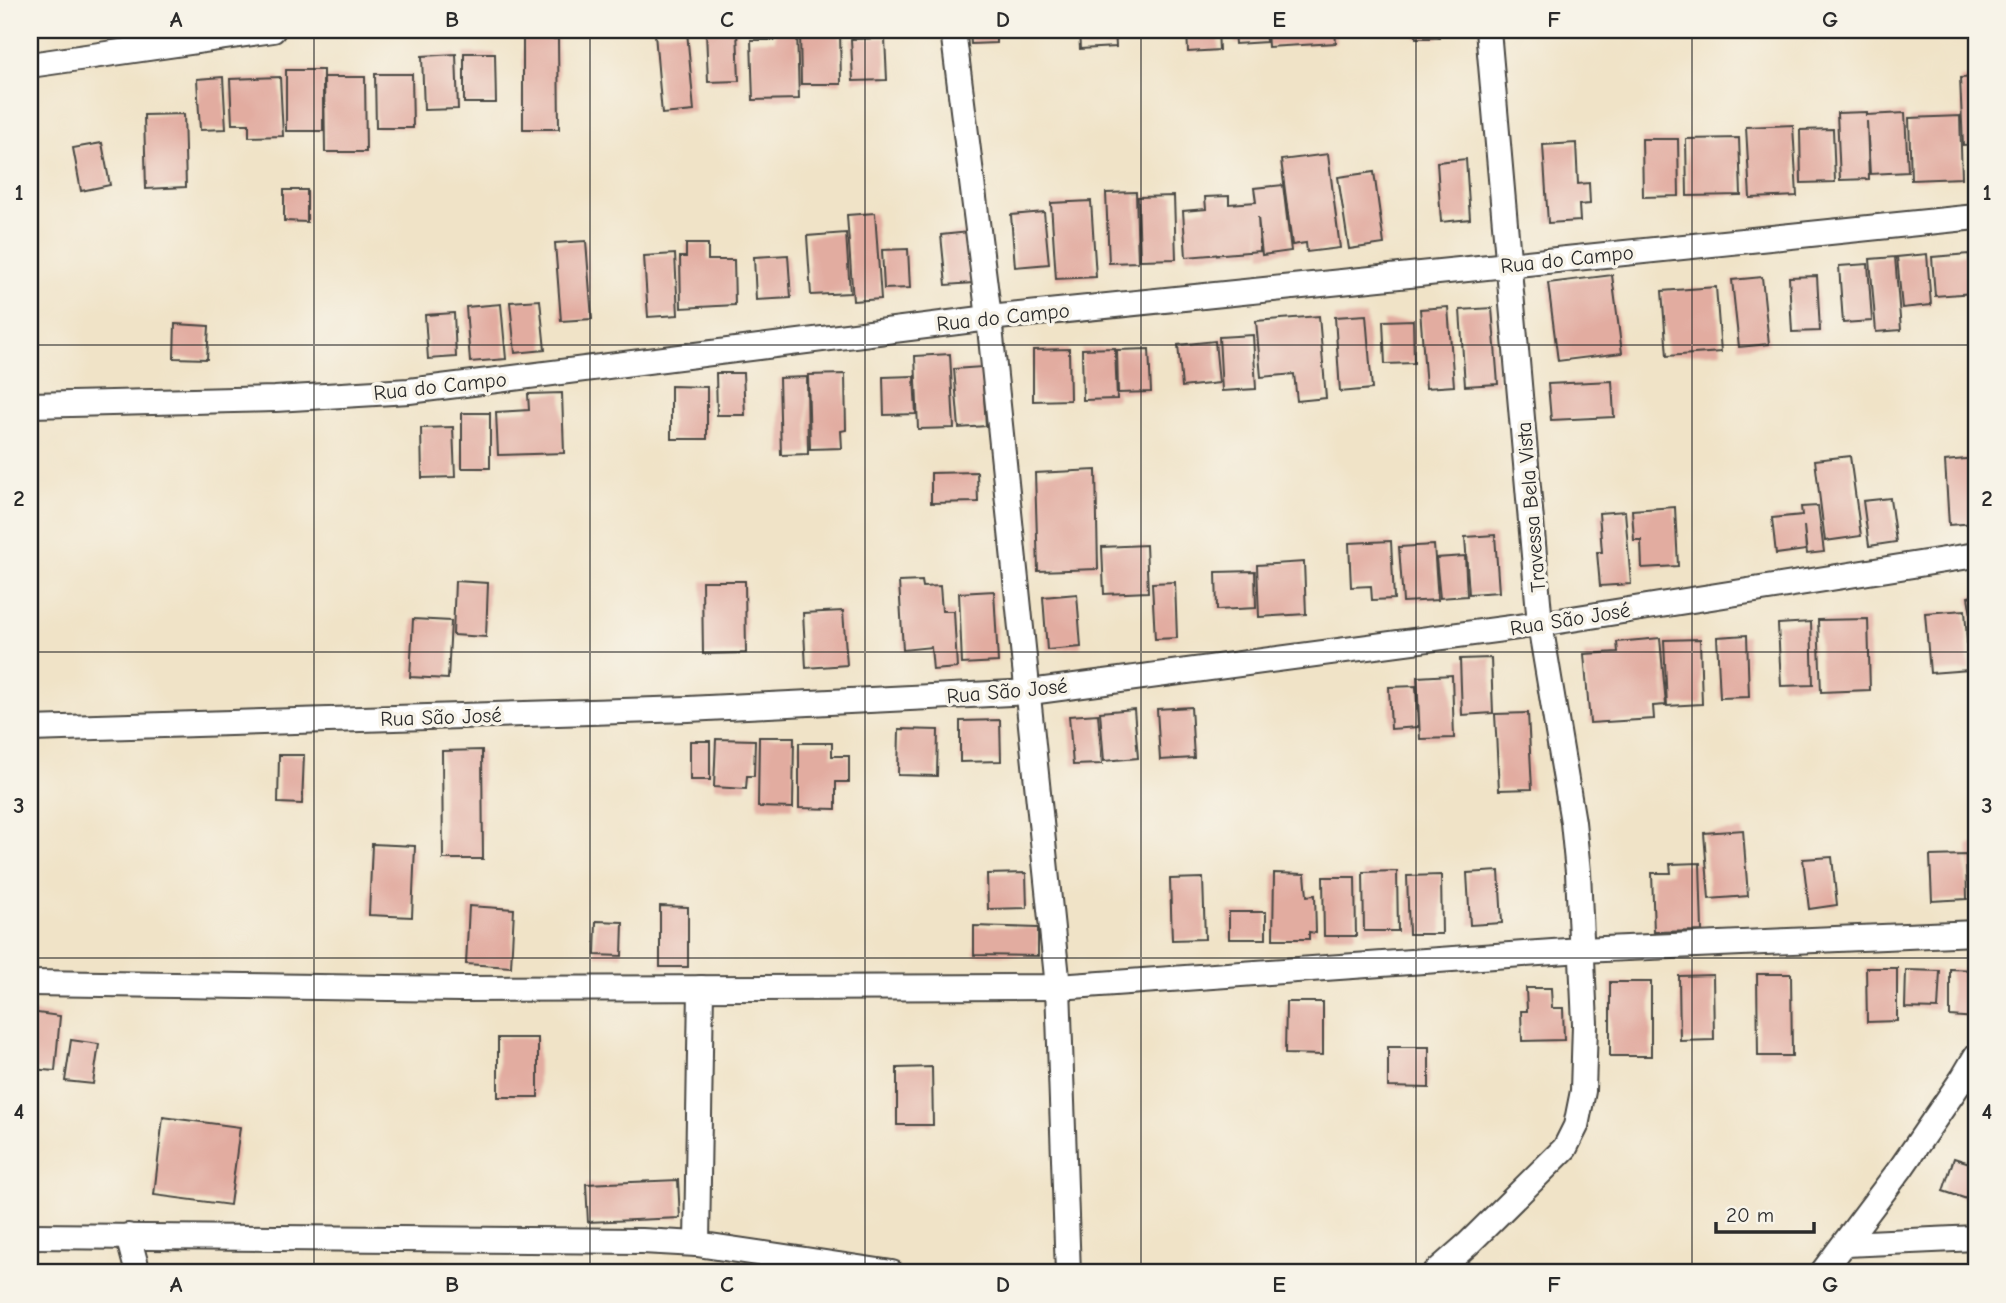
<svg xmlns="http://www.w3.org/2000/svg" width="2006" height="1303" font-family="'Comic Neue',sans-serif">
<rect width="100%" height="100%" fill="#f7f3e8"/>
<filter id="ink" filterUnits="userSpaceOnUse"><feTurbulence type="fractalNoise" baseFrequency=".0143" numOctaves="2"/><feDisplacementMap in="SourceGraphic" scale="14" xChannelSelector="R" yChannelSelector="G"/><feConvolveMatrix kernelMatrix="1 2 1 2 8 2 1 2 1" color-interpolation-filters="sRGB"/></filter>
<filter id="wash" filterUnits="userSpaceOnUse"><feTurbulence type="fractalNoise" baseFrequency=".00686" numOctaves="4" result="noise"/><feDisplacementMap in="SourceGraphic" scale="28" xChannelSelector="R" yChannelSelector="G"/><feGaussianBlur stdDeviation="1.57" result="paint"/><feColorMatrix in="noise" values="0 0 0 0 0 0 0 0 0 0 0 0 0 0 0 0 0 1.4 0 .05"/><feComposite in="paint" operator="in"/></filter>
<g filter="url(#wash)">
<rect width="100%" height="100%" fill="#f0e3c7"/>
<g id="blocks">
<g fill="#e2aca0">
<path d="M 706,30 L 737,30 L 739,81 L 708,82 Z"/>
<path d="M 775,30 L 797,30 L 799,99 L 753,100 L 751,40 L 775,40 Z"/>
<path d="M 800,30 L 840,30 L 841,84 L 801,84 Z"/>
<path d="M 970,30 L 1002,30 L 1002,33 L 996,34 L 996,43 L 971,44 Z"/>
<path d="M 1079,30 L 1115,30 L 1116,47 L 1080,49 Z"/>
<path d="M 1120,30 L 1157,30 L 1157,37 L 1120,38 Z"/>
<path d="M 1187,30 L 1218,30 L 1219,50 L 1188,52 Z"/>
<path d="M 1234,30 L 1265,30 L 1266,42 L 1235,44 Z"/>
<path d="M 1267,30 L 1335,30 L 1336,43 L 1268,47 Z"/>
<rect x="1416" y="30" width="23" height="8"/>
<path d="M 687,31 L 694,111 L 662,114 L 655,34 Z"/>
<path d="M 885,38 L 887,80 L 853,81 L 851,39 Z"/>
<path d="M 523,39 L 558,39 L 559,129 L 523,129 Z"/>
<path d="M 464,53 L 495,53 L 496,103 L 464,103 Z"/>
<path d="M 456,54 L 458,109 L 424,110 L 422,56 Z"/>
<rect x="286" y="70" width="37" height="61"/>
<path d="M 375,74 L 412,74 L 413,128 L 376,128 Z"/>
<path d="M 223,77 L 226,129 L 200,130 L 197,79 Z"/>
<path d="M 280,77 L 283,136 L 249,137 L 249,124 L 232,124 L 230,79 Z"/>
<path d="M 324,77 L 365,77 L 366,152 L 325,152 Z"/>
<path d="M 1976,77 L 1976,144 L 1963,145 L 1960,78 Z"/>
<path d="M 1867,112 L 1867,115 L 1905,113 L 1908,172 L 1870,174 L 1867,121 L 1869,179 L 1840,180 L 1837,113 Z"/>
<path d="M 184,114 L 186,187 L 146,189 L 144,115 Z"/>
<path d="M 1960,116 L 1962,178 L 1911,180 L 1909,118 Z"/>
<path d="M 1793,125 L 1797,196 L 1750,198 L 1746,127 Z"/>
<path d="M 30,126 L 32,126 L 35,156 L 30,157 Z"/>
<path d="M 1833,129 L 1835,182 L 1801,183 L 1800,130 Z"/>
<path d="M 1739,138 L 1741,195 L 1687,196 L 1686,139 Z"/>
<path d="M 1642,139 L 1678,139 L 1679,196 L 1643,197 Z"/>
<path d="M 102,143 L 110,185 L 81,191 L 73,148 Z"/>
<path d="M 1576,143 L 1578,184 L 1589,183 L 1590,204 L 1579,205 L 1580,221 L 1548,223 L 1543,145 Z"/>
<path d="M 1328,154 L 1340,248 L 1307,252 L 1306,243 L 1292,245 L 1281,160 Z"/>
<path d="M 1466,159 L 1470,219 L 1441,222 L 1437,162 Z"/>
<path d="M 1374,172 L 1384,244 L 1349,249 L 1338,177 Z"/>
<path d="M 1283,185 L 1291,251 L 1262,255 L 1258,217 L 1260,251 L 1186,257 L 1183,211 L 1206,209 L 1205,197 L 1229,196 L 1229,204 L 1256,202 L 1254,188 Z"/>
<path d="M 284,190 L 307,190 L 307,222 L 284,221 Z"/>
<path d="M 1136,192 L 1138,262 L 1109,263 L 1106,193 Z"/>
<path d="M 1174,196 L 1176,259 L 1140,260 L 1138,197 Z"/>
<path d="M 1091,201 L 1096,277 L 1056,279 L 1051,203 Z"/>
<path d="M 1044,212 L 1049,264 L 1015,267 L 1011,215 Z"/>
<path d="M 875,213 L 881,299 L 853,301 L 847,215 Z"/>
<path d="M 969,232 L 973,283 L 946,285 L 941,235 Z"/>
<path d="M 846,233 L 850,293 L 811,295 L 807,236 Z"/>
<path d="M 586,241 L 592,319 L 561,321 L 555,243 Z"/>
<path d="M 1973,242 L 1976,242 L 1976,271 L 1974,271 Z"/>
<path d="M 686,244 L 708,244 L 708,260 L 734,260 L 735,305 L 681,308 L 680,257 L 686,257 Z"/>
<path d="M 908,249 L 910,288 L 884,289 L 882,250 Z"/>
<path d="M 675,254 L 678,315 L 648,317 L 644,256 Z"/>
<path d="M 1927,254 L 1931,305 L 1902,308 L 1897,257 Z"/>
<path d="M 1969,254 L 1973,293 L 1935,296 L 1932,257 Z"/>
<path d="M 788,255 L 791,298 L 756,300 L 754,257 Z"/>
<path d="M 1895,257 L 1901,330 L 1876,332 L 1870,259 Z"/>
<path d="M 1868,264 L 1872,321 L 1843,323 L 1839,266 Z"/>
<path d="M 1612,275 L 1622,353 L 1558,361 L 1548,283 Z"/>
<path d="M 1817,276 L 1820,331 L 1792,332 L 1789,277 Z"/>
<path d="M 1762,277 L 1769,344 L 1739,347 L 1732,280 Z"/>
<path d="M 1716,287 L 1721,352 L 1667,356 L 1662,291 Z"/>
<path d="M 540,300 L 545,350 L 515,353 L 510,302 Z"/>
<path d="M 501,304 L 506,359 L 470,362 L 466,307 Z"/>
<path d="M 1448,307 L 1454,386 L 1426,388 L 1420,309 Z"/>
<path d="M 1492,308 L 1498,384 L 1465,386 L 1460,310 Z"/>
<path d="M 454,313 L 456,357 L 428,359 L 425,315 Z"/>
<path d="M 1366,315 L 1372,389 L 1340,392 L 1335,317 Z"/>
<path d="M 1319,316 L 1326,398 L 1297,401 L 1294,374 L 1261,377 L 1256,321 Z"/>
<path d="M 1413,320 L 1414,363 L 1385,364 L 1383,321 Z"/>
<path d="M 175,324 L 209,326 L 207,359 L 174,358 Z"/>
<path d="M 1253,335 L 1256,389 L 1222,391 L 1219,337 Z"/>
<path d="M 1215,341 L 1219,383 L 1182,387 L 1178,345 Z"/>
<path d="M 1115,348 L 1117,399 L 1083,400 L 1082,349 Z"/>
<path d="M 1069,349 L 1070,400 L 1033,401 L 1033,350 Z"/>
<path d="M 1149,349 L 1151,392 L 1118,393 L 1117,350 Z"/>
<path d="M 950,354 L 954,428 L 918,429 L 915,356 Z"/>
<path d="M 982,367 L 986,426 L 959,428 L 954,369 Z"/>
<path d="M 716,373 L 743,373 L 745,415 L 717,415 Z"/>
<path d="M 845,374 L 846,430 L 841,431 L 842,448 L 810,449 L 808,375 Z"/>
<path d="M 914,376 L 916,414 L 884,415 L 883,377 Z"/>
<path d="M 807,377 L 808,454 L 781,455 L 779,378 Z"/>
<path d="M 1612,381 L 1614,417 L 1551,420 L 1548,384 Z"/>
<path d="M 671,386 L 707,387 L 707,439 L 671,439 Z"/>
<path d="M 562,393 L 564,453 L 498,455 L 496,412 L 529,410 L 528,394 Z"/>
<rect x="462" y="413" width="28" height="55"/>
<path d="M 453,427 L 455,477 L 422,478 L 421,428 Z"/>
<path d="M 1850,456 L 1861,536 L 1825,541 L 1815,460 Z"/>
<path d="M 1976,458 L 1976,523 L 1949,525 L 1945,461 Z"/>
<path d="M 1096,470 L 1098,569 L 1038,571 L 1035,473 Z"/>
<path d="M 977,472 L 978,502 L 931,503 L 931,473 Z"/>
<path d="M 1890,498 L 1896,542 L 1869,546 L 1863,501 Z"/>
<path d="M 1818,506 L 1824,552 L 1807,554 L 1804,526 L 1806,550 L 1776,554 L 1772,518 L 1802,515 L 1801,507 Z"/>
<path d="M 1675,507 L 1678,566 L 1642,568 L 1641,540 L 1634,540 L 1632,510 Z"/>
<path d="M 1625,511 L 1631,584 L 1600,586 L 1597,552 L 1602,552 L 1599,513 Z"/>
<path d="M 1495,535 L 1499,592 L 1469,594 L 1465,537 Z"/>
<path d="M 1391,541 L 1394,599 L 1372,600 L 1371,586 L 1351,587 L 1349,543 Z"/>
<path d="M 1146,545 L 1148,592 L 1104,594 L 1102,547 Z"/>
<path d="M 1434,545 L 1438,600 L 1403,602 L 1399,547 Z"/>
<path d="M 1465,556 L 1467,596 L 1440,598 L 1436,558 Z"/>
<path d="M 1304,562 L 1306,614 L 1259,617 L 1257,565 Z"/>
<path d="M 1255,571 L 1256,608 L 1217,610 L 1216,572 Z"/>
<path d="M 455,581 L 488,583 L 486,637 L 453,635 Z"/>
<path d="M 702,581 L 745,581 L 746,653 L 703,654 Z"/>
<path d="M 922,581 L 923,587 L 940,586 L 942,611 L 954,611 L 957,668 L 933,670 L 931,647 L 903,650 L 899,582 Z"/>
<path d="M 1175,582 L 1177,638 L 1155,639 L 1152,583 Z"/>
<path d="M 994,591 L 998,662 L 962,664 L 959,593 Z"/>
<path d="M 1077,594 L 1081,647 L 1047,650 L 1043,597 Z"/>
<path d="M 1976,595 L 1976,637 L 1975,637 L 1968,597 Z"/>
<path d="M 1965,610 L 1969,670 L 1930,673 L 1925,613 Z"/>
<path d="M 843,611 L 847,665 L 806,668 L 803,613 Z"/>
<path d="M 413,619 L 451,621 L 448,679 L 410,677 Z"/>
<path d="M 1868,619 L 1870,690 L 1821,692 L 1818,620 Z"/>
<path d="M 1811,622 L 1813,685 L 1781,686 L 1778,624 Z"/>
<path d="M 1747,635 L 1749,697 L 1720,698 L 1717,637 Z"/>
<path d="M 1660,638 L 1666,705 L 1653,706 L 1654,719 L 1590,723 L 1584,654 L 1618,652 L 1617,642 Z"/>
<path d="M 1700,639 L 1702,704 L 1667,706 L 1664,640 Z"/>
<path d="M 1491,658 L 1493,713 L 1462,715 L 1460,659 Z"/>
<path d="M 1452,675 L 1454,738 L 1420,739 L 1417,677 Z"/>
<path d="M 1416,686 L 1418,727 L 1391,729 L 1389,687 Z"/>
<path d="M 1191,707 L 1194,758 L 1160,760 L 1157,709 Z"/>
<path d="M 1134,709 L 1138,758 L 1104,761 L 1100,712 Z"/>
<path d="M 1528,713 L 1532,789 L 1499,790 L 1495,714 Z"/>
<path d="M 1098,714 L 1102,764 L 1073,765 L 1069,716 Z"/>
<path d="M 1000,720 L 1001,761 L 960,762 L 960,721 Z"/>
<path d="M 899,729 L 938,730 L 937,776 L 898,775 Z"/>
<path d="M 759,737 L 794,737 L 793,808 L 758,807 Z"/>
<path d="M 716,739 L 755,740 L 754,776 L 747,776 L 746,789 L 714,787 Z"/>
<rect x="690" y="741" width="20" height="39"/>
<path d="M 799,743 L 832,743 L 832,756 L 849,756 L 849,782 L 836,782 L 836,809 L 799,808 Z"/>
<path d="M 482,750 L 483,859 L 443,859 L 442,751 Z"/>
<path d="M 279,755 L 304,755 L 302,804 L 278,803 Z"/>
<path d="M 1743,830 L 1748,896 L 1709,899 L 1704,833 Z"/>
<path d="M 372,844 L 415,846 L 412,917 L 369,915 Z"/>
<path d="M 1976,844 L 1976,898 L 1971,898 L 1968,845 Z"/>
<path d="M 1966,855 L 1967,899 L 1932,901 L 1930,856 Z"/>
<path d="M 1832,857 L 1837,905 L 1809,909 L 1803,859 Z"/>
<path d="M 1700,863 L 1702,931 L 1654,932 L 1652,873 L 1671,873 L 1670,864 Z"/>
<path d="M 1397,871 L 1398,931 L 1364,931 L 1363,872 Z"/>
<path d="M 1499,871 L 1502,923 L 1470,925 L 1467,873 Z"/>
<path d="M 1026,873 L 1027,908 L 988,909 L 987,874 Z"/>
<path d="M 1274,873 L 1305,874 L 1307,896 L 1315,895 L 1316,933 L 1309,932 L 1309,939 L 1273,939 Z"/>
<path d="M 1441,875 L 1442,934 L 1409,934 L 1407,876 Z"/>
<path d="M 1323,877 L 1355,877 L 1356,936 L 1324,936 Z"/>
<path d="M 1203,878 L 1205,939 L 1172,940 L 1170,879 Z"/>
<path d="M 469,906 L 514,909 L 511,967 L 466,964 Z"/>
<path d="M 660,906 L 688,907 L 688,967 L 660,967 Z"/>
<rect x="1229" y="912" width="37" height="27"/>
<path d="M 596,921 L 623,922 L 622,956 L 595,955 Z"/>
<path d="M 974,926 L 1038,928 L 1038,956 L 974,955 Z"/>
<path d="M 1866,968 L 1897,968 L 1897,1021 L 1867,1022 Z"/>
<path d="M 1950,969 L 1976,970 L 1976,1018 L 1950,1016 Z"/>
<path d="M 1906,970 L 1940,971 L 1938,1009 L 1905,1008 Z"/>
<path d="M 1757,974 L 1791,974 L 1792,1056 L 1758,1056 Z"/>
<path d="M 1713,975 L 1714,1040 L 1680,1041 L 1679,976 Z"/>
<rect x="1610" y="982" width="41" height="74"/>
<path d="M 1526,988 L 1551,988 L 1552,1008 L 1563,1008 L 1564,1040 L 1522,1041 L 1521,1011 L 1527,1011 Z"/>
<path d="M 1286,1002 L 1323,1002 L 1323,1055 L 1285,1054 Z"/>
<path d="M 30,1012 L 60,1016 L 55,1071 L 30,1069 Z"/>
<rect x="498" y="1038" width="40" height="59"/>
<path d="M 71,1040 L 99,1044 L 93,1084 L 65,1081 Z"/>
<path d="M 1388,1047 L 1429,1047 L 1429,1088 L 1388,1087 Z"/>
<path d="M 932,1067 L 933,1125 L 897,1125 L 897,1068 Z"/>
<path d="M 163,1117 L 240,1127 L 230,1205 L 154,1195 Z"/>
<path d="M 1954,1158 L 1976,1165 L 1976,1202 L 1943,1191 Z"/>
<path d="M 678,1180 L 680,1218 L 588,1222 L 586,1184 Z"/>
</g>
</g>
</g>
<g filter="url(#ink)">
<use href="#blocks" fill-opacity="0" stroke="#494742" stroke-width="2"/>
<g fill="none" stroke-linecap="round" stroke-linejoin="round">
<g stroke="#494742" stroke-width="28">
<g id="street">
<path d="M 953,30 L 989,318 L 1058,987 L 1068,1273"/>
<path d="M 30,65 L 273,30"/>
<path d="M 30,405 L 275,399 L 409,391 L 989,318 L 1976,217"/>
<path d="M 30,729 L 688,709 L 1030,692 L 1540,624 L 1976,555"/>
<path d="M 30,983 L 460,989 L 1058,987 L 1581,950 L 1976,933"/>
<path d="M 30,1236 L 642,1241 L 697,1244 L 892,1273"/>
<path d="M 128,1236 L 138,1273"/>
<path d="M 697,1244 L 701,988"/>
<path d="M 1846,1244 L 1976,1238"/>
<path d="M 1435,1273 L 1468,1244 L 1565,1148 L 1576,1126 L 1583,1091 L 1585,1024 L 1578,872 L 1573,822 L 1540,624 L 1488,30"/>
<path d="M 1822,1273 L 1901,1168 L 1963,1078 L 1976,1056"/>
</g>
</g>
<use href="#street" stroke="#fff" stroke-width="24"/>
</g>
</g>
<path fill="none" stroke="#2b2b2b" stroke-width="2" stroke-opacity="0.55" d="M 314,30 L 314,1273M 590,30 L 590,1273M 865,30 L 865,1273M 1141,30 L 1141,1273M 1416,30 L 1416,1273M 1692,30 L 1692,1273M 30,345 L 1976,345M 30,652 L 1976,652M 30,958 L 1976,958"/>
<g text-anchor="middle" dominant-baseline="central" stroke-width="7" stroke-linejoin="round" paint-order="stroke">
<g font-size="21" fill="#2b2b2b" stroke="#f7f3e8">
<text transform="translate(1567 259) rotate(-6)">Rua do Campo</text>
<text transform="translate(1003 317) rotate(-6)">Rua do Campo</text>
<text transform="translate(440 386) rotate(-6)">Rua do Campo</text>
<text transform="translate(1531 507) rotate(-95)">Travessa Bela Vista</text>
<text transform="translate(1570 619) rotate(-9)">Rua São José</text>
<text transform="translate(1007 691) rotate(-5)">Rua São José</text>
<text transform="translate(441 717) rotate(-2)">Rua São José</text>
</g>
</g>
<rect width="2006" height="1303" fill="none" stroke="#f7f3e8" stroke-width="77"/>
<path d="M1716 1222v10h98v-10" fill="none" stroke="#2b2b2b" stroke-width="3.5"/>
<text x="1726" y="1222" font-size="21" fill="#2b2b2b" stroke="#f7f3e8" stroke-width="5" paint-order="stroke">20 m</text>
<rect x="38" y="38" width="1930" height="1226" fill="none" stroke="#2b2b2b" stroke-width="2.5"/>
<g font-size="23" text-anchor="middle" font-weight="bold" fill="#2b2b2b">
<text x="176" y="27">A</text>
<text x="452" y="27">B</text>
<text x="727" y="27">C</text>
<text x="1003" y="27">D</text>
<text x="1279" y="27">E</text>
<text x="1554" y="27">F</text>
<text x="1830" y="27">G</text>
<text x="19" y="200">1</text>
<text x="1987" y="200">1</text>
<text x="19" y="506">2</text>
<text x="1987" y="506">2</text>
<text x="19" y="813">3</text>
<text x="1987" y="813">3</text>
<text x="19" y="1119">4</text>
<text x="1987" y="1119">4</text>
<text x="176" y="1292">A</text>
<text x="452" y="1292">B</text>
<text x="727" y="1292">C</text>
<text x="1003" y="1292">D</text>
<text x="1279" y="1292">E</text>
<text x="1554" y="1292">F</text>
<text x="1830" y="1292">G</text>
</g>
</svg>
